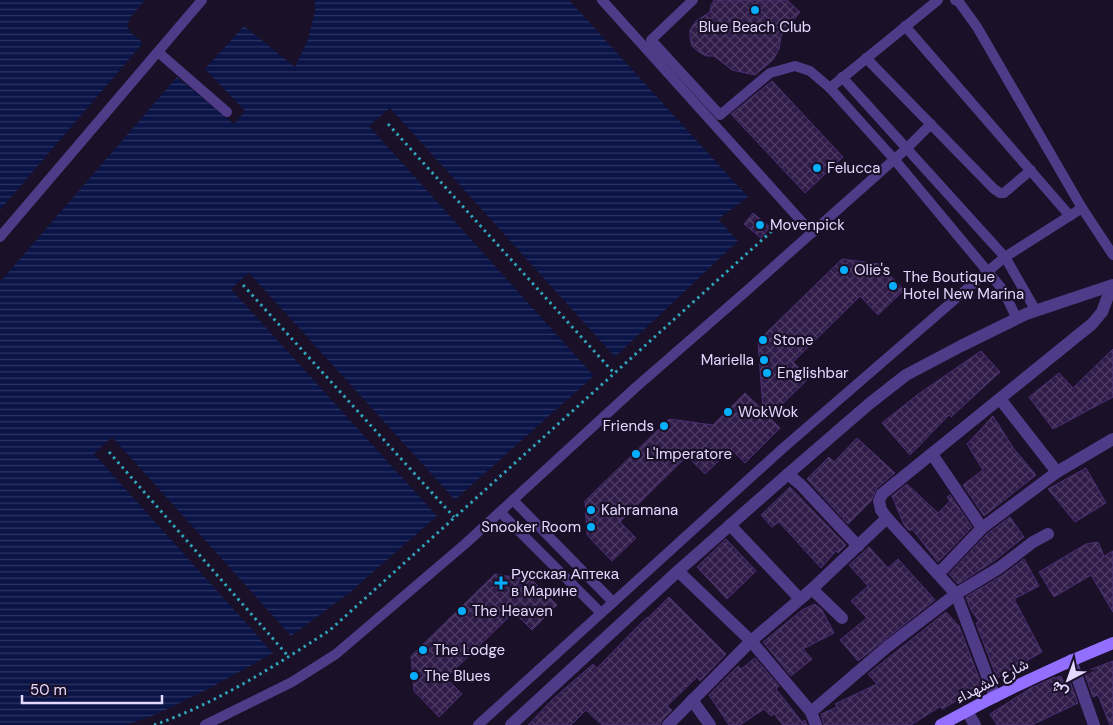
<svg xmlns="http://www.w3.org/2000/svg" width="1113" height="725" font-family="'DM Sans',Vazirmatn,sans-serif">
<defs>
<pattern id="water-rules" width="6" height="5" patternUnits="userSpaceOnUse" patternTransform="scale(1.25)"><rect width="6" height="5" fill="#0b1447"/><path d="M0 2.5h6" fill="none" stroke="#2e3563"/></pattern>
<pattern id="building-cross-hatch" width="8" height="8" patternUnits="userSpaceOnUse" patternTransform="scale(1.25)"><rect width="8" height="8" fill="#2f1c49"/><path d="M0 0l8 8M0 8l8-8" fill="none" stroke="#4d3c64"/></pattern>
</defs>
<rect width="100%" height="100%" fill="#1a1028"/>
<path fill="url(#water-rules)" d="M 0,0 L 617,0 L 773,171 L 748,197 L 718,219 L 738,241 L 615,357 L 437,516 L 349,593 L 291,636 L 273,653 L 212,687 L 157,714 L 126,725 L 0,725 Z"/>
<g fill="#1a1028">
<path d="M 145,0 L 315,0 L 315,11 L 308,39 L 295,67 L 244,26 L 205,69 L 245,111 L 234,124 L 177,77 L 0,282 L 0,210 L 143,43 L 130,32 L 127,26 L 130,18 Z"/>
<path d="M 569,0 L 617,0 L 703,90 L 773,171 L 748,197 Z"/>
<path d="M 390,108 L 615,357 L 594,376 L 369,126 Z"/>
<path d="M 249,273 L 455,500 L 437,516 L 231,289 Z"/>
<path d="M 112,437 L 291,636 L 273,653 L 94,454 Z"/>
</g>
<g fill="url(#building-cross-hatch)" stroke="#4c2e75">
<path d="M 714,0 L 787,0 L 800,12 L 781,36 L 779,49 L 773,60 L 755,75 L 732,70 L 714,56 L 706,56 L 699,52 L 692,46 L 690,38 L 690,30 L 696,21 L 710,12 L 711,6 Z"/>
<path d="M 772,81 L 843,157 L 805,193 L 731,114 Z"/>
<path d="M 753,213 L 770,227 L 761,238 L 744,224 Z"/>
<path d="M 842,259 L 879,264 L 904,290 L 878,315 L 860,296 L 793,362 L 809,378 L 769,417 L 780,428 L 745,463 L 731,449 L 705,474 L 687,456 L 620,522 L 636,538 L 612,561 L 587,535 L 585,501 L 669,419 L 713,425 L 745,393 L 763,410 L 758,341 Z"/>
<path d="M 1113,349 L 1113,397 L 1053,429 L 1029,397 L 1059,373 L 1073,388 Z"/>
<path d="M 981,351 L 1000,372 L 951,417 L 949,415 L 910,455 L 882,423 L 917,395 Z"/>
<path d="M 993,416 L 1014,449 L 1036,475 L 984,516 L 963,485 L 983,470 L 967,444 Z"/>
<path d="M 857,438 L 895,473 L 877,488 L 871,501 L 848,524 L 807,479 L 829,457 L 834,462 Z"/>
<path d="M 1086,468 L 1106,503 L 1075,522 L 1048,489 Z"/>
<path d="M 907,484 L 938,513 L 950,501 L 947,497 L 950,495 L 972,527 L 938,562 L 912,529 L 910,531 L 904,525 L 892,496 Z"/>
<path d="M 790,487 L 846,545 L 838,553 L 836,551 L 821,568 L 779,522 L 772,527 L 761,515 Z"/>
<path d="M 1010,517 L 1024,537 L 994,561 L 958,584 L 949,574 L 987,534 Z"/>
<path d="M 726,539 L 756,571 L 727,599 L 697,567 Z"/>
<path d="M 1098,542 L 1104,556 L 1113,551 L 1113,612 L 1091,575 L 1054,597 L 1039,572 L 1086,544 Z"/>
<path d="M 869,547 L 888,568 L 898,559 L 935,600 L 858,661 L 840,640 L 867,618 L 851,601 L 868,586 L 849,565 Z"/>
<path d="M 1024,559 L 1039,586 L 1014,599 L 1042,652 L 997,678 L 976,623 L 979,621 L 971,610 L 966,597 L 1003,575 Z"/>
<path d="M 495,574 L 532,580 L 557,605 L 532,630 L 514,612 L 446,678 L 462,694 L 439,717 L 414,691 L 411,656 Z"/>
<path d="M 669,597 L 726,654 L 700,681 L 697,677 L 667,706 L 672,710 L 662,720 L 660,725 L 602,725 L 586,710 L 571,725 L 528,725 L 553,699 L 593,664 L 597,668 L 647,617 L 648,618 Z"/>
<path d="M 815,604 L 822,610 L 834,633 L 803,649 L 812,659 L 791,676 L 763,642 L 802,610 Z"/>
<path d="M 946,612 L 959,626 L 982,686 L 942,709 L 941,706 L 911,725 L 824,725 L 821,714 L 837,707 L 835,704 L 877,684 L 868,674 Z"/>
<path d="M 755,658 L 779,686 L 776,689 L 802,722 L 805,720 L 807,725 L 783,725 L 774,714 L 771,716 L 764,709 L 740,725 L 729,725 L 709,695 L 738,666 L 741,669 Z"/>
<path d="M 1113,661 L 1113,725 L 1110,725 L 1098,695 L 1093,697 L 1084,672 Z"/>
<path d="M 1061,676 L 1063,681 L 1069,679 L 1078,703 L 1032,725 L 997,725 L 990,714 L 1031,688 L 1055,677 L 1055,678 Z"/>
</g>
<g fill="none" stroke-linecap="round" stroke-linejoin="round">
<g stroke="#30a4ba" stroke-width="3" stroke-dasharray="2.5 4" stroke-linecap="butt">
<path d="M 388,124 L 614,373"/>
<path d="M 243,285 L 454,517"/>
<path d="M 109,452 L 289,657"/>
<path d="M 154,725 C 217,703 275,666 330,630 L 783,221"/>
</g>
<g stroke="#4f3b87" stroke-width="10">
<path d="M 602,0 L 812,233"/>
<path d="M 693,0 L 651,40 L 720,115 L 770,73 L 795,66 L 810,71 L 830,88 L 894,159 L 1003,290 L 1017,319"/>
<path d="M 955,0 L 959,2 L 977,27 L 1082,208"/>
<path d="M 905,26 L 1070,216"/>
<path d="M 158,52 L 227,112"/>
<path d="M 866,58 L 994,189 L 1000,193 L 1004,193 L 1031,170"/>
<path d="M 842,77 L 1005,257 L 1036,311"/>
<path d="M 830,88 L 938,0"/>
<path d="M 0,237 L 202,0"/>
<path d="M 513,500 L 613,602"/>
<path d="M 500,512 L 601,613"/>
<path d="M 205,725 L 292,682 L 336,654 L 465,544 L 635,388 L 743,294 L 906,149 L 931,124"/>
<path d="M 478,725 L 782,449 L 968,288 L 1005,257 L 1082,208 L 1113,255"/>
</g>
<g stroke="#4f3b87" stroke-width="12">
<path d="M 1000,399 L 1057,472"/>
<path d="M 932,454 L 982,528"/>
<path d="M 788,474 L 801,485 L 858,546"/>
<path d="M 730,525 L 800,599"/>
<path d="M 678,571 L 751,641 L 811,712 L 816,725"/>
<path d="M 936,572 L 943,569 L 982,528 L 1057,472 L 1113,439"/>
<path d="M 812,589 L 842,618"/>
<path d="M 1071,660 L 1094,725"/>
<path d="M 995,697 L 956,594 L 887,518 L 881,510 L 879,501 L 882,494 L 1092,324 L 1102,312 L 1112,286"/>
<path d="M 692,700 L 710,725"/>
<path d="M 967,711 L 975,725"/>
<path d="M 811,712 L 887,647 L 956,594 L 999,568 L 1033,542 L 1048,534"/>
<path d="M 511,725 L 678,571 L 788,474 L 869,404 L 906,375 L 961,346 L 1026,314 L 1113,285"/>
<path d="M 668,725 L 751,641 L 812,589 L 887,518"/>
</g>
<path stroke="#926ffe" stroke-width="12" d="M 941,725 C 997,694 1054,667 1113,643"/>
</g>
<g fill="#05affe" stroke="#1a1028" stroke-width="2">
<circle cx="755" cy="10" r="5"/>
<circle cx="817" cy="168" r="5"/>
<circle cx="760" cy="225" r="5"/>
<circle cx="844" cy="270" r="5"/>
<circle cx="893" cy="286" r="5"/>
<circle cx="763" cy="340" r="5"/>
<circle cx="764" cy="360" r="5"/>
<circle cx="767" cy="373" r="5"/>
<circle cx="728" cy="412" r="5"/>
<circle cx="664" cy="426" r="5"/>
<circle cx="636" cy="454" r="5"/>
<circle cx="591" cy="510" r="5"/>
<circle cx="591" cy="527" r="5"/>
<path d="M498.5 575.5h5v5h5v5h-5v5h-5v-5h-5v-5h5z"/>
<circle cx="462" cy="611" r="5"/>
<circle cx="423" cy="650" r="5"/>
<circle cx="414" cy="676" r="5"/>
</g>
<g text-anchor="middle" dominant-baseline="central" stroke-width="4.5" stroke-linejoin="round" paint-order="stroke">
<g font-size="15" fill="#e5d8ff" stroke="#1a1028" text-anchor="start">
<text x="755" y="27" text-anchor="middle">Blue Beach Club</text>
<text x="827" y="168">Felucca</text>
<text x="770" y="225">Movenpick</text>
<text x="854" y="270">Olie's</text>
<text x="903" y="277">The Boutique<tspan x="903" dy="17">Hotel New Marina</tspan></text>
<text x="773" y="340">Stone</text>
<text x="754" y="360" text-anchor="end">Mariella</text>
<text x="777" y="373">Englishbar</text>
<text x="738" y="412">WokWok</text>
<text x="654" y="426" text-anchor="end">Friends</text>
<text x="646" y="454">L'Imperatore</text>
<text x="601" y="510">Kahramana</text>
<text x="581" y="527" text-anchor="end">Snooker Room</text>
<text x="511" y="574">Русская Аптека<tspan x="511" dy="17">в Марине</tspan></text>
<text x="472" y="611">The Heaven</text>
<text x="433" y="650">The Lodge</text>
<text x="424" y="676">The Blues</text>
</g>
<g font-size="15" fill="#e5d8ff" stroke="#1a1028">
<text transform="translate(992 681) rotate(-27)">شارع الشهداء</text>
</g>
</g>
<g transform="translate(1068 680) rotate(221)" stroke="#1a1028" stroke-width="4" paint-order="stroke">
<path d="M0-4L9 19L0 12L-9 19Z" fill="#e5d8ff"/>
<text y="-8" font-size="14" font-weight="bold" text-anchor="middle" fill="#e5d8ff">ش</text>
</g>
<path d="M22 695v8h140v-8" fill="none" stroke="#e5d8ff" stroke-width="2.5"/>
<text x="30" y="695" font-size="15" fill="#e5d8ff" stroke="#1a1028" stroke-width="4" paint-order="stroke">50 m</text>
</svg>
